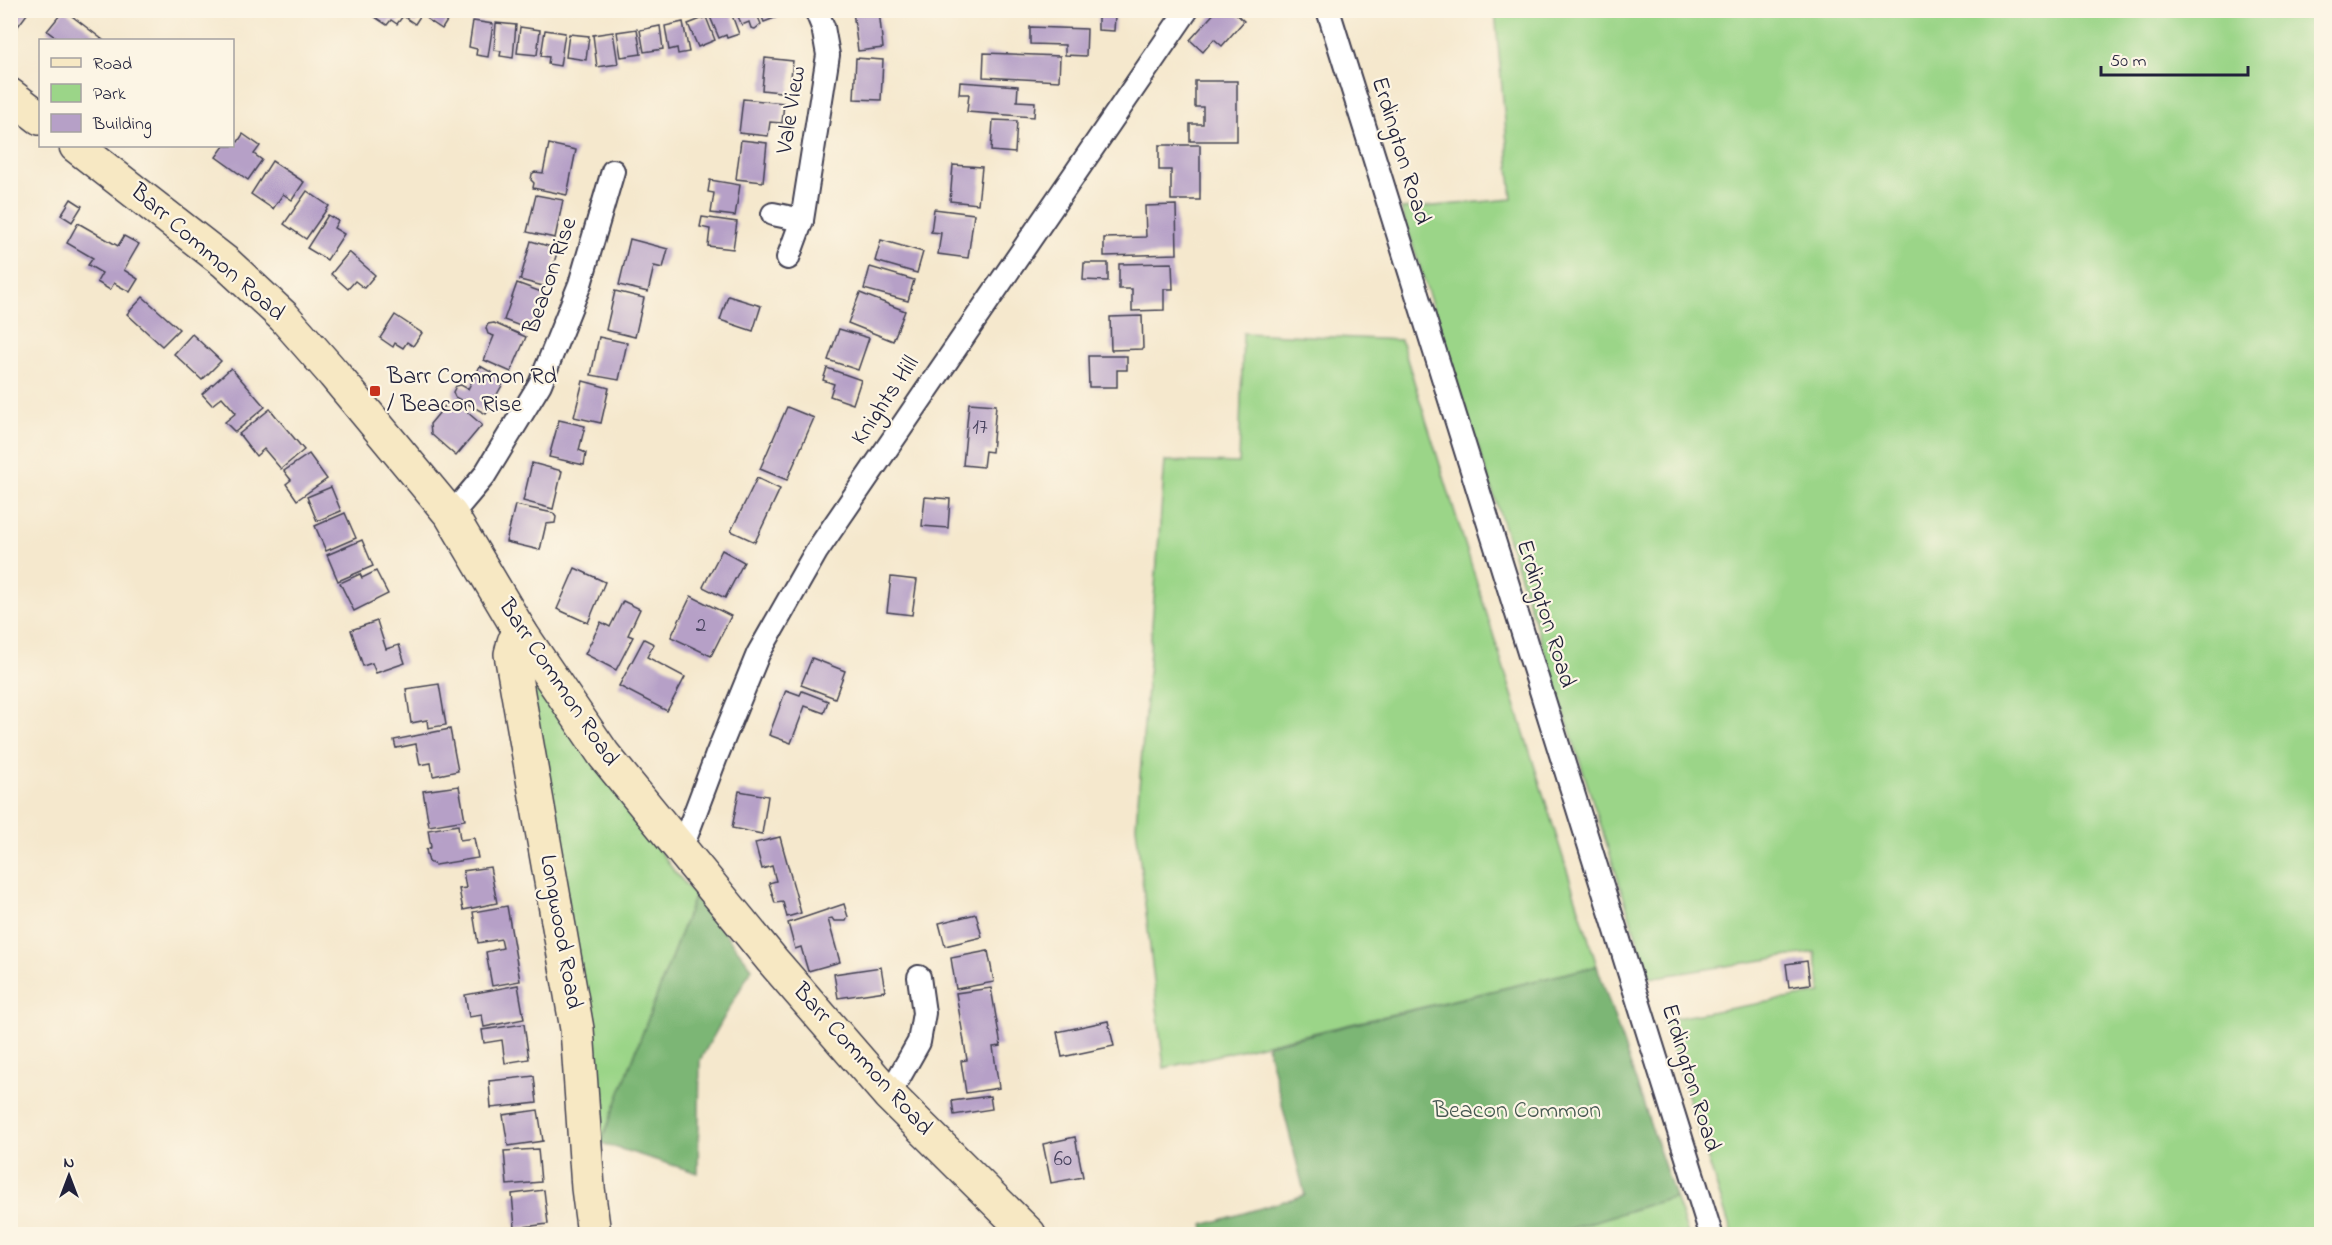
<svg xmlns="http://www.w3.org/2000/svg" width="2332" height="1245" font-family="'Indie Flower',sans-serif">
<rect width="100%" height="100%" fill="#fcf5e5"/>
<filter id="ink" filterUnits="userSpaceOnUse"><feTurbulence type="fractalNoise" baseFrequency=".0167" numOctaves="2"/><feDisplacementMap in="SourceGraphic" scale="12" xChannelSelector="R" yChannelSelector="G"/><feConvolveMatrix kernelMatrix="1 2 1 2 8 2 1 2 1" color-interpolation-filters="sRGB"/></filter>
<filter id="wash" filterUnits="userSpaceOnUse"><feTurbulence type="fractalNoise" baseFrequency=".008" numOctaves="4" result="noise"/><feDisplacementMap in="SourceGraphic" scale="24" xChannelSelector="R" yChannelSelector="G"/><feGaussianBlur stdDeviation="1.35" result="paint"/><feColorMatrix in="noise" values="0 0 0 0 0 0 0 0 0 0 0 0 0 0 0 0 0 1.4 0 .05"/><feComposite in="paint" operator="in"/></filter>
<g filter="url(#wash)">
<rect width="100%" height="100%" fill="#f5e8cd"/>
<g fill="#9bd588" stroke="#5e7c62" stroke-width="1.5">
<path d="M 1495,11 L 2321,11 L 2321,1234 L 1732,1234 L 1663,1020 L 1821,993 L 1815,952 L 1650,978 L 1401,209 L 1512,199 Z"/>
<path d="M 1243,333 L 1401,340 L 1597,966 L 1164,1068 L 1136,826 L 1165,461 L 1239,463 Z"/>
<path d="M 539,687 L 544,688 L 674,871 L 695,895 L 601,1143 L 589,1039 L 593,1024 L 585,1016 L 531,689 Z"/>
<path d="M 1675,1197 L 1688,1234 L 1552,1234 Z"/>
</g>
<g fill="#7cb674" stroke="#4f6c58" stroke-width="1.5">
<path d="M 695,895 L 752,968 L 700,1060 L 698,1173 L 601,1143 Z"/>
<path d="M 1597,966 L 1675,1197 L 1552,1234 L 1205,1234 L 1203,1225 L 1305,1195 L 1267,1045 Z"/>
</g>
<g id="blocks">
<g fill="#b6a0c7">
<path d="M 10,10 L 30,10 L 13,33 L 10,31 Z"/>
<path d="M 64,10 L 103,40 L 59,40 L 47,31 Z"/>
<path d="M 379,10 L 424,10 L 415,24 L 403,16 L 397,24 L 391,20 L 387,25 L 375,17 Z"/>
<path d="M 432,10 L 454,10 L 442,29 L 427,19 Z"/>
<path d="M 711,10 L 730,10 L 739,34 L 727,38 L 726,35 L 719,38 L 708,12 Z"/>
<path d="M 735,10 L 755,10 L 761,24 L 755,29 L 751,28 L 749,22 L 742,25 Z"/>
<path d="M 759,10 L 783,10 L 785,14 L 764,22 Z"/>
<path d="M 879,10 L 883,48 L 858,51 L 853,11 Z"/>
<path d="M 1122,10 L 1138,10 L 1138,14 L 1122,12 Z"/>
<path d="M 1217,10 L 1232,10 L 1244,21 L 1222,46 L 1214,39 L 1203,52 L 1190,40 Z"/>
<path d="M 1098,14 L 1115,15 L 1114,31 L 1098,30 Z"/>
<path d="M 706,17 L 715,40 L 698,47 L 688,24 Z"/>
<path d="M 473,21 L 493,24 L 488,57 L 476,55 L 477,49 L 469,47 Z"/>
<path d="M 683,22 L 689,52 L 678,54 L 677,48 L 669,50 L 665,26 Z"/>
<path d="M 496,23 L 516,25 L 513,58 L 500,56 L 501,51 L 494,50 Z"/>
<path d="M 660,26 L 663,49 L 644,52 L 640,30 Z"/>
<path d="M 520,27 L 540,30 L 537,55 L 517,53 Z"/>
<path d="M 1030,27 L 1087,29 L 1086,56 L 1065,55 L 1065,45 L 1030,44 Z"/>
<path d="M 637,29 L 641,54 L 621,57 L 617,32 Z"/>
<path d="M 545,30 L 565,33 L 560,66 L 548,64 L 549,57 L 541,56 Z"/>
<path d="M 613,32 L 618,64 L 597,67 L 593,35 Z"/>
<path d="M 569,34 L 589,36 L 586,60 L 566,57 Z"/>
<path d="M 984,53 L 1060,56 L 1059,81 L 983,77 Z"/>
<path d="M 765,58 L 793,61 L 789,93 L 762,90 Z"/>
<path d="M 856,58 L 883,60 L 881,100 L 854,99 Z"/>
<path d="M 1195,81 L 1237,81 L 1237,141 L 1190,141 L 1190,124 L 1203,124 L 1203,107 L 1195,107 Z"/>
<path d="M 960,82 L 1018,86 L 1017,101 L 1035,102 L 1034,117 L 967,112 L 969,94 L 959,94 Z"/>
<path d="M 743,99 L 784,103 L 782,123 L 770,122 L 768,136 L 739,133 Z"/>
<path d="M 993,120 L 1017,121 L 1015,153 L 991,151 Z"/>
<path d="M 243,134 L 260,146 L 254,154 L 262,160 L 248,180 L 216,157 L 224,146 L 232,146 L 232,138 L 238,142 Z"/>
<path d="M 741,140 L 767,143 L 763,182 L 736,179 Z"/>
<path d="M 549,144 L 576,150 L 567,195 L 533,188 L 534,183 L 531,180 L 532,174 L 535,172 L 543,173 Z"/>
<path d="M 1159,145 L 1200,145 L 1200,200 L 1171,200 L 1171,170 L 1159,170 Z"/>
<path d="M 272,161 L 304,182 L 292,200 L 283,194 L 273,209 L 251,194 Z"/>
<path d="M 953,165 L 982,167 L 978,204 L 950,201 Z"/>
<path d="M 710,180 L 740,185 L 735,216 L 711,213 L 714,193 L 708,192 Z"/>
<path d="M 307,191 L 329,206 L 306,239 L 284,224 Z"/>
<path d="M 536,195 L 563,200 L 555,238 L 527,232 Z"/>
<path d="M 71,199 L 82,206 L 72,222 L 61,215 Z"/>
<path d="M 1176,205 L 1177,254 L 1104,256 L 1104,238 L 1146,237 L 1145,206 Z"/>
<path d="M 934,209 L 974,214 L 968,258 L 938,254 L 941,233 L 931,232 Z"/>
<path d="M 328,215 L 338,221 L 334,228 L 344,234 L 327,260 L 307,248 Z"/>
<path d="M 702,217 L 737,222 L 733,249 L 708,246 L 710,229 L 700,227 Z"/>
<path d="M 78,223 L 118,246 L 124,236 L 139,244 L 124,270 L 138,279 L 130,292 L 114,283 L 110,290 L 97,282 L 102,273 L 88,265 L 93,258 L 67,243 Z"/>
<path d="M 630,239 L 668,249 L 663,268 L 654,266 L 648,292 L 619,285 Z"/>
<path d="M 881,240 L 923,252 L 917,273 L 875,261 Z"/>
<path d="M 531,241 L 558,249 L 547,287 L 520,280 Z"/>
<path d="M 349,252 L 375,275 L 364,288 L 355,281 L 348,289 L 331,274 Z"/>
<path d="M 1084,263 L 1108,263 L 1108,281 L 1083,280 Z"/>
<path d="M 1172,263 L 1173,289 L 1164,289 L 1164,310 L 1132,311 L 1132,289 L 1119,289 L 1119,264 Z"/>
<path d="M 870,267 L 914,280 L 908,301 L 864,289 Z"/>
<path d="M 517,283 L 544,293 L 531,330 L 504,320 Z"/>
<path d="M 615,291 L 644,298 L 635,337 L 606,330 Z"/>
<path d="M 860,293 L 905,311 L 893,341 L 848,323 Z"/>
<path d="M 728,296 L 761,306 L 753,331 L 720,320 Z"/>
<path d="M 143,297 L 179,329 L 162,346 L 127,314 Z"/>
<path d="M 395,315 L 422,333 L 413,346 L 407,342 L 403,348 L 395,343 L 393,347 L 380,338 Z"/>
<path d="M 1142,316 L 1143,349 L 1111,350 L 1110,317 Z"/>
<path d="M 494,323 L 526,337 L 511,372 L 484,360 L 494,336 L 488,334 L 486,328 L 488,324 Z"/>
<path d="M 839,329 L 869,338 L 858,370 L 828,360 Z"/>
<path d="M 192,334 L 221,361 L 202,380 L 174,354 Z"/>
<path d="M 599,337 L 627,343 L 619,380 L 591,375 Z"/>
<path d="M 1088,356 L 1127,356 L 1127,370 L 1117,370 L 1117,387 L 1089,387 Z"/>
<path d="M 480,366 L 505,380 L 486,414 L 455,397 L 453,392 L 456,386 L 461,385 L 468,389 Z"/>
<path d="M 231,368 L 265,407 L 235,432 L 225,422 L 236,413 L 222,397 L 212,405 L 202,394 Z"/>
<path d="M 827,368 L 861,380 L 853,404 L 830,396 L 834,384 L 823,380 Z"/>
<path d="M 583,381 L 609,388 L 601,423 L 574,417 Z"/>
<path d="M 969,403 L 996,405 L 992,452 L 985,451 L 983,467 L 963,465 Z"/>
<path d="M 458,404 L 482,425 L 456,456 L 431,434 L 430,424 L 445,406 Z"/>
<path d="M 787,407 L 814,418 L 787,480 L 760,469 Z"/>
<path d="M 270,409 L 304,450 L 281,469 L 264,449 L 256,456 L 239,434 Z"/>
<path d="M 559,420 L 585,426 L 579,450 L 586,453 L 584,465 L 549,457 Z"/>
<path d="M 309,454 L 327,479 L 297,500 L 286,484 L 291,480 L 284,471 Z"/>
<path d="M 532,463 L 562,471 L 553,509 L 523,501 Z"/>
<path d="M 757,478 L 780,489 L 755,542 L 731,531 Z"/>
<path d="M 331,487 L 341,511 L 317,521 L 307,497 Z"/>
<path d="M 925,497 L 950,499 L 948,528 L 922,526 Z"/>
<path d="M 515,505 L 553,513 L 556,517 L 555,523 L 546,524 L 540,550 L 506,542 Z"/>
<path d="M 345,513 L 356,538 L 326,551 L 315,526 Z"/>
<path d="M 362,540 L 373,566 L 338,581 L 327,555 Z"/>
<path d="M 722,550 L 744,562 L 725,598 L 703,587 Z"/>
<path d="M 575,568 L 605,582 L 588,623 L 557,609 Z"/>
<path d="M 376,571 L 388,594 L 354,611 L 340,583 L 360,574 L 362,578 Z"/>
<path d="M 891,577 L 917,580 L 912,615 L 887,612 Z"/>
<path d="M 691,596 L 731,616 L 711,656 L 671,637 Z"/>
<path d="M 623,601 L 640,609 L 628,635 L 633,637 L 616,670 L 585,654 L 601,622 L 610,627 Z"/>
<path d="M 377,621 L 386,649 L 399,645 L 405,663 L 376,673 L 372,663 L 363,666 L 351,630 Z"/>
<path d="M 644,639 L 654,644 L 647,657 L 685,677 L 667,711 L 619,686 Z"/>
<path d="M 812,658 L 845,671 L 835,698 L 801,685 Z"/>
<path d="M 439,684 L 446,725 L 428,728 L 427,720 L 411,723 L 406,689 Z"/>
<path d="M 786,690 L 800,695 L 802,691 L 828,701 L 824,713 L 805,706 L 791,743 L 769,735 Z"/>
<path d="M 450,729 L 458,771 L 433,776 L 431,763 L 420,765 L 416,744 L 396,748 L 394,740 Z"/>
<path d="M 459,786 L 465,820 L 429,826 L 423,791 Z"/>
<path d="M 739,791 L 768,796 L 762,834 L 732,828 Z"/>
<path d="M 458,825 L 460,840 L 474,838 L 478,858 L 435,865 L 429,862 L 426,850 L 431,847 L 428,830 Z"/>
<path d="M 780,837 L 801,913 L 787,917 L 783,902 L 775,903 L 769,883 L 776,881 L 772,866 L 762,869 L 755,843 Z"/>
<path d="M 490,867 L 497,903 L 463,910 L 459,889 L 466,888 L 463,871 Z"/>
<path d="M 844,904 L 848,917 L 846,921 L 834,921 L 832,918 L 828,919 L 840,962 L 808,971 L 801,947 L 795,949 L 788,923 Z"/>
<path d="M 507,906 L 520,981 L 492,986 L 486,952 L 503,948 L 501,939 L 478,943 L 473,912 Z"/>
<path d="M 976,914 L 982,937 L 945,946 L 939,923 Z"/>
<path d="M 988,951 L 994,982 L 956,989 L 951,958 Z"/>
<path d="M 1807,961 L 1810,984 L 1789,987 L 1786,964 Z"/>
<path d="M 881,967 L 885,991 L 838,998 L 834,974 Z"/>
<path d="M 518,985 L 524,1019 L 484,1027 L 482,1015 L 469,1017 L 465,995 Z"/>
<path d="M 991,988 L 1001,1046 L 993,1047 L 999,1088 L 966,1093 L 961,1061 L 967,1060 L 956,993 Z"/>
<path d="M 1108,1021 L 1114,1046 L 1062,1057 L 1057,1032 Z"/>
<path d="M 524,1024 L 529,1059 L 505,1063 L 502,1040 L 484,1043 L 482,1030 Z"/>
<path d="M 534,1076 L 537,1103 L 491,1108 L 489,1081 Z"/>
<path d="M 990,1096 L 992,1109 L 954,1115 L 952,1101 Z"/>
<path d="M 538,1110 L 543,1141 L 508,1146 L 503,1115 Z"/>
<path d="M 1075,1137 L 1083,1177 L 1051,1183 L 1043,1144 Z"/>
<path d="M 538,1149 L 541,1182 L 507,1185 L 504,1151 Z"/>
<path d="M 544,1190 L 548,1224 L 515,1228 L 512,1194 Z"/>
<path d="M 543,1229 L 544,1234 L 509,1234 L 509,1233 Z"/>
</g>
</g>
</g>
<g filter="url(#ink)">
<use href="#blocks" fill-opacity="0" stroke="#424051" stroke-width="1.5"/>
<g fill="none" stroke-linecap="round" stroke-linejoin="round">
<g stroke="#424051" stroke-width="26">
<g id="street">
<path d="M 1328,10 L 1711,1234"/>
<path d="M 773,214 L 802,220"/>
<path d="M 788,258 L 802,220 L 828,55 L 823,27 L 816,10"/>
<path d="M 451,515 L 484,476 L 540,384 L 580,284 L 613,171"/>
<path d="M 681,850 L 716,757 L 758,654 L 816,552 L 1187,10"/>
<path d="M 889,1095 L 919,1042 L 924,1013 L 919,977"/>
</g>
</g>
<g stroke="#424051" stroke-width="36">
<g id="secondary">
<path d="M 10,95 L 40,118"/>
<path d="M 76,146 L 225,262 L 284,317 L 334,374 L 451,515 L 521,633 L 604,755 L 772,960 L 889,1095 L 1029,1234"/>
<path d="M 521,633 L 514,642 L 511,654 L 577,1029 L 588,1188 L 594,1234"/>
</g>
</g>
<use href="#street" stroke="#fff" stroke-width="22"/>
<use href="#secondary" stroke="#f7e8c3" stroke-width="33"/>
</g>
</g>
<rect fill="#c8321e" stroke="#fcf5e5" stroke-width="2" x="369" y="385" width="12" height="12" rx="3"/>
<g text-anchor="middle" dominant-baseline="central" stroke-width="4.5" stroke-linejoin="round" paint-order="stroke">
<g font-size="21" fill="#47425e">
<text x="980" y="428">17</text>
<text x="701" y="626">2</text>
<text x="1063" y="1160">60</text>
</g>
<g font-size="24" fill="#22223b" stroke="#fcf5e5">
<text transform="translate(792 110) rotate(-81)">Vale View</text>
<text transform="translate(1400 151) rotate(73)">Erdington Road</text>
<text transform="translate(207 253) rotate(41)">Barr Common Road</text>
<text transform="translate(551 276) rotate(-71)">Beacon Rise</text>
<text transform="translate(886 401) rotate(-56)">Knights Hill</text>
<text transform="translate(1545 614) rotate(73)">Erdington Road</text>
<text transform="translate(558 683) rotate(56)">Barr Common Road</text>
<text transform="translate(560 932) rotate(80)">Longwood Road</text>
<text transform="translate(862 1060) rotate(48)">Barr Common Road</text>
<text transform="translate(1690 1078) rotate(73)">Erdington Road</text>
</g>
<g font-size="24" fill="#22223b" stroke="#fcf5e5" text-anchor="start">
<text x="387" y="377">Barr Common Rd<tspan x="387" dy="28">/ Beacon Rise</tspan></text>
</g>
<g font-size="24" fill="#465852" stroke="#fcf5e5">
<text x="1517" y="1111">Beacon Common</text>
</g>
</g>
<rect width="2332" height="1245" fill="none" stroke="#fcf5e5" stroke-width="36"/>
<rect x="39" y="39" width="195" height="108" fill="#fcf5e5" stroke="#a5a1a1" stroke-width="1.5"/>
<rect x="51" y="58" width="30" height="9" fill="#f7e8c3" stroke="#a5a1a1" stroke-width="1.5"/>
<text x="93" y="69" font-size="18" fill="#22223b">Road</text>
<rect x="51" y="84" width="30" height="18" fill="#9bd588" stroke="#a5a1a1" stroke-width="1.5"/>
<text x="93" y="99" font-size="18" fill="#22223b">Park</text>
<rect x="51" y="114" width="30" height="18" fill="#b6a0c7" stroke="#a5a1a1" stroke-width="1.5"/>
<text x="93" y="129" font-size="18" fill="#22223b">Building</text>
<g transform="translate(69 1176)" stroke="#fcf5e5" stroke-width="4.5" paint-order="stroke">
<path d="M0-4.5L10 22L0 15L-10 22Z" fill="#22223b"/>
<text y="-9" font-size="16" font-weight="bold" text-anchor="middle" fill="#22223b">N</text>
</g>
<path d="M2101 66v9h147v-9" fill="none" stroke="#22223b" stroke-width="3"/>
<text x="2110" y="66" font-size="18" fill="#22223b" stroke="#fcf5e5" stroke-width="4.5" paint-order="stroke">50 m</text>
</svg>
